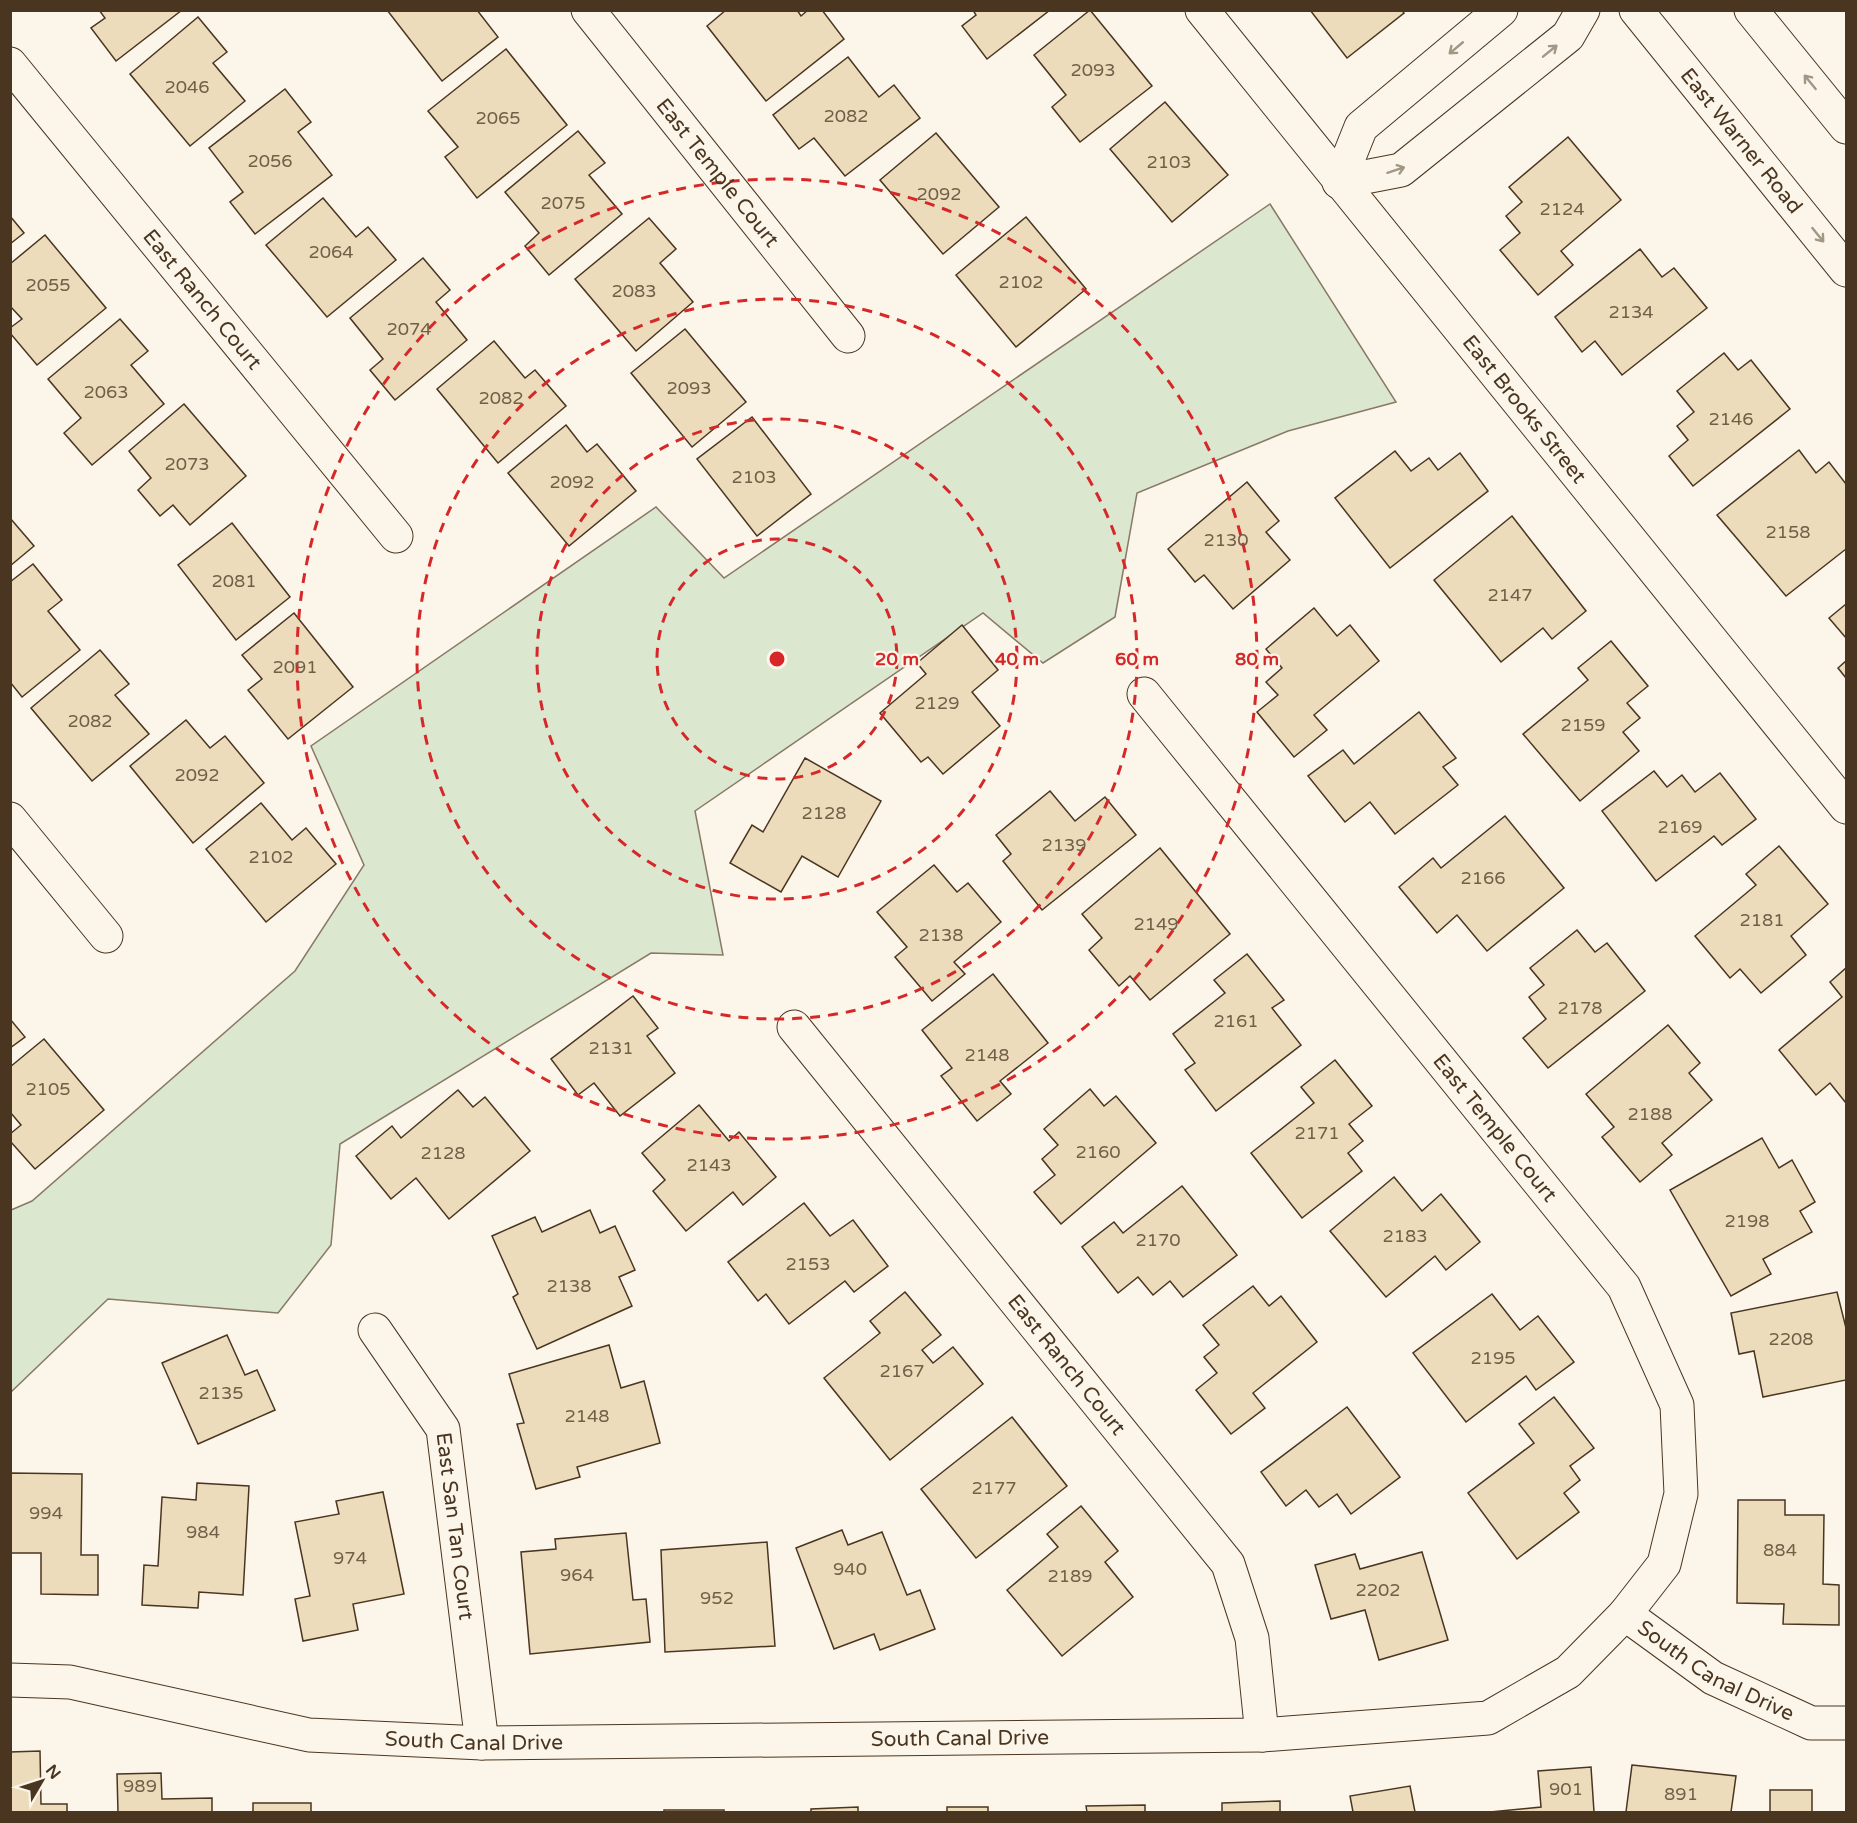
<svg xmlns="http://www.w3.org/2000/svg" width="1857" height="1823" font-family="'Varela Round',sans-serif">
<rect width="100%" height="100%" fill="#fbf6e9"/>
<path fill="#dce7d0" stroke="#887966" stroke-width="1.5" d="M 1270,204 L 1396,402 L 1288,431 L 1137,493 L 1115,617 L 1043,663 L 983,613 L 695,811 L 723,955 L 651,953 L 340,1144 L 331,1245 L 278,1313 L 108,1299 L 11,1392 L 11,1210 L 32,1201 L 295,971 L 364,865 L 311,746 L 656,507 L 724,578 Z"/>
<g fill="#ecdcbc" stroke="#4a3520" stroke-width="1.5">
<path d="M 99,10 L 182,10 L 116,61 L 91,28 L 105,18 Z"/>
<path d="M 387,10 L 477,10 L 498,37 L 442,81 Z"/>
<path d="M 726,10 L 797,10 L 801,16 L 808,10 L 822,10 L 844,39 L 766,101 L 707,26 Z"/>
<path d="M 973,10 L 1050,10 L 987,59 L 962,26 L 976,15 Z"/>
<path d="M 1090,10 L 1152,86 L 1080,142 L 1052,107 L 1066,95 L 1034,55 Z"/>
<path d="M 1310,10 L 1402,10 L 1404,13 L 1347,58 Z"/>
<path d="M 198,17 L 227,52 L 213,63 L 245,101 L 190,146 L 130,74 Z"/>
<path d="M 506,49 L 567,125 L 477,198 L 445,157 L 458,147 L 428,111 Z"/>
<path d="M 848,57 L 879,97 L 894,85 L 920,118 L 845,176 L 814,138 L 799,149 L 773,115 Z"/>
<path d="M 285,89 L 311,122 L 298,132 L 332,175 L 255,234 L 230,202 L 243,192 L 209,148 Z"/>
<path d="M 1165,102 L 1228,175 L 1172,222 L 1110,149 Z"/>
<path d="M 578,131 L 605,163 L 589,175 L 622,214 L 549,275 L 525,246 L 539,233 L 505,192 Z"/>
<path d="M 936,133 L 999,207 L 943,254 L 880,180 Z"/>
<path d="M 1568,137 L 1621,200 L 1561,251 L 1573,265 L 1538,295 L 1500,250 L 1520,233 L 1506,216 L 1522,202 L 1509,187 Z"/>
<path d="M 323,198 L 356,237 L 368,227 L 396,260 L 327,317 L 266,245 Z"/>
<path d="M 10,216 L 24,233 L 10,244 Z"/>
<path d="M 1026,217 L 1086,289 L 1016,347 L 956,275 Z"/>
<path d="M 649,218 L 676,249 L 660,263 L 693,302 L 636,351 L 575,279 Z"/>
<path d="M 45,235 L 106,308 L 37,365 L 10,333 L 10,328 L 22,319 L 10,306 L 10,264 Z"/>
<path d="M 1640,249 L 1662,277 L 1674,268 L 1707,308 L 1622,375 L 1595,341 L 1582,352 L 1555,317 Z"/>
<path d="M 423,258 L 450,290 L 436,302 L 467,340 L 395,400 L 370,370 L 383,359 L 350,318 Z"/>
<path d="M 120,319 L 148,351 L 131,365 L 164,404 L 92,465 L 64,433 L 81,418 L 48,379 Z"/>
<path d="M 685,329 L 746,402 L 692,447 L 631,373 Z"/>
<path d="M 494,341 L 525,378 L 535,370 L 566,406 L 498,463 L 437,389 Z"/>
<path d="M 1724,353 L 1738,370 L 1751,360 L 1790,409 L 1693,486 L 1669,456 L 1688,440 L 1677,426 L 1694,412 L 1677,391 Z"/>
<path d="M 184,404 L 246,476 L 190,525 L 173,505 L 160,516 L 138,490 L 151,478 L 129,451 Z"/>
<path d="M 752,417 L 811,494 L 757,536 L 697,459 Z"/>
<path d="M 566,425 L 587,452 L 597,444 L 636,491 L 569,546 L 508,473 Z"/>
<path d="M 1799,450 L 1816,473 L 1829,462 L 1846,484 L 1846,549 L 1786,596 L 1717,515 Z"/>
<path d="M 1395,451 L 1411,471 L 1429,458 L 1438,470 L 1460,453 L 1488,491 L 1390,568 L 1335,498 Z"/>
<path d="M 1247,482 L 1279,521 L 1266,532 L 1290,560 L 1233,609 L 1204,575 L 1195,582 L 1168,549 Z"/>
<path d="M 1512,516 L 1586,611 L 1552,639 L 1543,628 L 1501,662 L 1434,580 Z"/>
<path d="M 10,518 L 34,546 L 10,566 Z"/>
<path d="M 232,523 L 290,597 L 236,640 L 178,565 Z"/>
<path d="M 33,564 L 62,600 L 48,611 L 80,650 L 22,697 L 10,682 L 10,582 Z"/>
<path d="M 1846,604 L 1846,638 L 1829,618 Z"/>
<path d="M 1314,608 L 1337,636 L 1350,625 L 1379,661 L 1314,715 L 1327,730 L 1294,757 L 1257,712 L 1278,695 L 1266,682 L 1282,668 L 1266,649 Z"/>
<path d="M 294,613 L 353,687 L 288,739 L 248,690 L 262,679 L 242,655 Z"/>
<path d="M 962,625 L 998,670 L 972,692 L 1000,726 L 943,774 L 928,757 L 921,762 L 880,713 L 926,674 L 917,663 Z"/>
<path d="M 1611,641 L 1648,686 L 1627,703 L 1640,718 L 1623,732 L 1639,751 L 1580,801 L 1523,734 L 1588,680 L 1578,668 Z"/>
<path d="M 100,650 L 129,684 L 115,695 L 149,734 L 92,781 L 31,708 Z"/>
<path d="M 1846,661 L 1846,678 L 1838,668 Z"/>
<path d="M 1419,712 L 1456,758 L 1443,767 L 1458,785 L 1395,834 L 1370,802 L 1345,822 L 1308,776 L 1343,750 L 1354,764 Z"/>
<path d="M 186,720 L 210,748 L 225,736 L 264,783 L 193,843 L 130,766 Z"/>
<path d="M 805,758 L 881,801 L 838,877 L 802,856 L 781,892 L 730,863 L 752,825 L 763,832 Z"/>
<path d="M 1654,771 L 1667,787 L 1682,775 L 1695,792 L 1720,773 L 1756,819 L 1722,845 L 1714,836 L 1656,881 L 1602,811 Z"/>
<path d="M 1050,791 L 1075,821 L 1105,797 L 1136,835 L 1042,910 L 1003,861 L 1011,854 L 996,835 Z"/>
<path d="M 261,803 L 292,840 L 306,828 L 336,864 L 266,922 L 206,849 Z"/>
<path d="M 1505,816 L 1564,888 L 1487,951 L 1457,915 L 1437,933 L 1399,887 L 1433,858 L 1441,868 Z"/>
<path d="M 1779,846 L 1828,904 L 1791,936 L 1806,955 L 1761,993 L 1740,969 L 1730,978 L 1695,936 L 1756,885 L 1746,874 Z"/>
<path d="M 1160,848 L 1230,934 L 1150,1000 L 1130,976 L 1119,986 L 1089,950 L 1102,938 L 1082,914 Z"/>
<path d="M 934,865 L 957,892 L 968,883 L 1001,922 L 954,962 L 965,974 L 932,1001 L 895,957 L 907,947 L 877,912 Z"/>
<path d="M 1577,930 L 1595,952 L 1607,943 L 1645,991 L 1548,1068 L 1523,1038 L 1546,1019 L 1529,997 L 1544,985 L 1530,968 Z"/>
<path d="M 1247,954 L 1284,1000 L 1272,1008 L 1301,1045 L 1216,1111 L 1185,1070 L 1195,1063 L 1173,1034 L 1225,993 L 1214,980 Z"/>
<path d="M 1846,968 L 1846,1103 L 1830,1083 L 1816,1095 L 1779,1050 L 1842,997 L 1830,982 Z"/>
<path d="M 993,974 L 1048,1043 L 1000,1081 L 1011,1094 L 977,1121 L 941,1076 L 952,1068 L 922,1030 Z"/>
<path d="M 633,996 L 658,1028 L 647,1036 L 675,1073 L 620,1116 L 594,1083 L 578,1095 L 551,1059 Z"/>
<path d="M 10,1019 L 25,1037 L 10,1048 Z"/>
<path d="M 1668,1025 L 1700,1063 L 1689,1073 L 1712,1100 L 1662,1143 L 1672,1155 L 1640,1182 L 1602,1137 L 1614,1127 L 1586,1094 Z"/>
<path d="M 44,1039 L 104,1110 L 35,1169 L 10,1141 L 10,1134 L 21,1125 L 10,1112 L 10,1067 Z"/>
<path d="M 1335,1060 L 1372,1106 L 1349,1124 L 1363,1141 L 1348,1153 L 1362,1171 L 1302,1218 L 1251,1153 L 1314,1103 L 1301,1087 Z"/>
<path d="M 1090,1089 L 1104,1106 L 1116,1096 L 1156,1143 L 1061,1224 L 1034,1192 L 1055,1175 L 1042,1159 L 1058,1145 L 1044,1129 Z"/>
<path d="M 458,1090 L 473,1107 L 485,1097 L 530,1151 L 449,1219 L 416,1178 L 391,1199 L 356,1156 L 392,1126 L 401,1138 Z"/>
<path d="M 699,1105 L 729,1141 L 739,1132 L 776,1177 L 743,1205 L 733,1192 L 686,1231 L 653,1191 L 665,1180 L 642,1153 Z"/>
<path d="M 1762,1138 L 1779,1168 L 1792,1160 L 1815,1202 L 1800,1211 L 1812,1232 L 1763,1259 L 1771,1274 L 1731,1296 L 1670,1190 Z"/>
<path d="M 1394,1177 L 1422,1211 L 1441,1194 L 1480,1242 L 1446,1270 L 1435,1256 L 1386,1297 L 1330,1231 Z"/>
<path d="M 1182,1186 L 1237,1255 L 1183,1297 L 1170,1281 L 1153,1295 L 1138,1277 L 1118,1293 L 1082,1247 L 1114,1222 L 1123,1233 Z"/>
<path d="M 804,1203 L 830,1236 L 853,1220 L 888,1266 L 854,1292 L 845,1281 L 789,1324 L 766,1294 L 758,1301 L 728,1262 Z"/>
<path d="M 590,1210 L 600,1233 L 615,1226 L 635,1270 L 619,1277 L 632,1306 L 537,1349 L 513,1297 L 518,1294 L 492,1236 L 535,1217 L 542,1232 Z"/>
<path d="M 1253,1286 L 1269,1306 L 1281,1296 L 1317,1342 L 1253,1393 L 1265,1408 L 1231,1434 L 1196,1390 L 1217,1373 L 1204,1357 L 1219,1345 L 1203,1325 Z"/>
<path d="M 905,1292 L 941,1335 L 922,1350 L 933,1363 L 953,1347 L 983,1384 L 890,1460 L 824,1378 L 880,1333 L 870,1321 Z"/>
<path d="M 1837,1292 L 1846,1328 L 1846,1380 L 1763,1397 L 1754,1351 L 1739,1354 L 1731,1313 Z"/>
<path d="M 1492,1294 L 1520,1330 L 1538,1316 L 1574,1362 L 1536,1390 L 1526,1376 L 1466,1422 L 1413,1353 Z"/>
<path d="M 227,1335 L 245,1375 L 257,1370 L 275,1410 L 198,1444 L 162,1363 Z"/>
<path d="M 609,1345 L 621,1388 L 644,1381 L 660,1443 L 577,1467 L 580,1477 L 536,1489 L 517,1424 L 524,1423 L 509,1374 Z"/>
<path d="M 1554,1397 L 1594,1448 L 1570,1466 L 1580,1480 L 1564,1493 L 1579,1512 L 1517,1559 L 1468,1493 L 1534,1443 L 1519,1424 Z"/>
<path d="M 1347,1407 L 1400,1477 L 1351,1514 L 1337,1494 L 1319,1507 L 1306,1490 L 1286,1506 L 1261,1472 Z"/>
<path d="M 1012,1417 L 1067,1486 L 976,1558 L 921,1489 Z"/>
<path d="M 10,1473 L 82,1474 L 81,1555 L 98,1555 L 98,1595 L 41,1594 L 41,1553 L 10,1553 Z"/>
<path d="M 197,1483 L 249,1486 L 243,1595 L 199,1592 L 198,1608 L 142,1605 L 144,1565 L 158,1566 L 162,1497 L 196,1500 Z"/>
<path d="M 383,1492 L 404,1594 L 353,1604 L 358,1630 L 303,1641 L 295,1599 L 310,1596 L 295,1522 L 339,1514 L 336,1501 Z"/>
<path d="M 1738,1500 L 1785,1500 L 1785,1515 L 1824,1515 L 1823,1584 L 1839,1585 L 1839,1625 L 1783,1624 L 1784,1604 L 1737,1603 Z"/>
<path d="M 1081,1506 L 1118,1551 L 1105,1562 L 1133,1597 L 1062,1656 L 1007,1590 L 1058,1547 L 1047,1534 Z"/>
<path d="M 842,1530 L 848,1545 L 882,1532 L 907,1595 L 920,1590 L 935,1629 L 880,1650 L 874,1634 L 834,1649 L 796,1548 Z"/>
<path d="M 626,1533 L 633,1600 L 646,1599 L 650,1642 L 530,1654 L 521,1552 L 556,1549 L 555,1539 Z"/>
<path d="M 767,1542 L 775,1646 L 665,1652 L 661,1550 Z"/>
<path d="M 1422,1552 L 1448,1640 L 1379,1660 L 1365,1610 L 1331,1619 L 1315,1565 L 1355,1554 L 1360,1569 Z"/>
<path d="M 40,1751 L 41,1804 L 67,1804 L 67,1812 L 10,1812 L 10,1752 Z"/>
<path d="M 1632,1765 L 1736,1776 L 1731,1812 L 1626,1812 Z"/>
<path d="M 1591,1767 L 1594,1812 L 1490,1812 L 1541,1807 L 1538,1771 Z"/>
<path d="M 161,1773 L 162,1799 L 212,1798 L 212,1812 L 118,1812 L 117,1774 Z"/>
<path d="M 1410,1786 L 1415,1812 L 1353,1812 L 1350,1796 Z"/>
<rect x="1770" y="1790" width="42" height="22"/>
<path d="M 1280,1801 L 1280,1812 L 1222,1812 L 1222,1803 Z"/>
<rect x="253" y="1803" width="58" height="9"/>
<path d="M 1145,1805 L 1145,1812 L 1087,1812 L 1086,1806 Z"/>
<path d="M 858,1807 L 858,1812 L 811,1812 L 811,1809 Z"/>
<rect x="947" y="1807" width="41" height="5"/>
<rect x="664" y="1810" width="60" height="2"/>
</g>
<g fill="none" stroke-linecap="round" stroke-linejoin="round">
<g stroke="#4a3520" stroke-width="35">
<g id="minor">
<path id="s1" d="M 588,10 L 848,336"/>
<path id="s2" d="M 1202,10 L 1846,807"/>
<path id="s3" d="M 10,64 L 396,536"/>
<path d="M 1339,182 L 1401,170 L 1568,36 L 1583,10"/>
<path d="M 1339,182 L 1361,127 L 1501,10"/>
<path id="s4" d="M 1144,694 L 1624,1287 L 1677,1405 L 1681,1494 L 1664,1564 L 1625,1614"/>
<path d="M 10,819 L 106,936"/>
<path id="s5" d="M 794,1027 L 1228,1564 L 1252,1638 L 1262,1735"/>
<path id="s6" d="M 375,1330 L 443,1429 L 482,1743"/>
<path id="s7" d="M 10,1680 L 70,1682 L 309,1735 L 482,1743 L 1262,1735 L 1488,1718 L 1568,1672 L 1625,1614 L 1713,1678 L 1811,1723 L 1846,1723"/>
</g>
</g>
<g stroke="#4a3520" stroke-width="35">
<g id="secondary">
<path id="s8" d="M 1636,10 L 1846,270"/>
<path d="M 1751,10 L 1846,127"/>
</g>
</g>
<use href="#minor" stroke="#fbf6e9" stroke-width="33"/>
<use href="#secondary" stroke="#fbf6e9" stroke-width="33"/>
</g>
<defs><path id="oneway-shaft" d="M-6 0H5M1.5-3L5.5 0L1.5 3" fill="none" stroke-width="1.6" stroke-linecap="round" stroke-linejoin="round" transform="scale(1.5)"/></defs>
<g stroke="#a29684">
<use href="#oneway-shaft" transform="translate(1456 48) rotate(140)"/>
<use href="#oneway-shaft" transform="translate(1550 51) rotate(-39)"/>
<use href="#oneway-shaft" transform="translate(1810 82) rotate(-129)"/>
<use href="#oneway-shaft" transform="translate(1396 170) rotate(-18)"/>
<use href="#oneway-shaft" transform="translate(1818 235) rotate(51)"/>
</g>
<g fill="none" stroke="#d62828" stroke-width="3" stroke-dasharray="10 8">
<circle cx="777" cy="659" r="120"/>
<circle cx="777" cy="659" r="240"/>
<circle cx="777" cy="659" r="360"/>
<circle cx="777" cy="659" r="480"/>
</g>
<g text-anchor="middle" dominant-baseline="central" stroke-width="4.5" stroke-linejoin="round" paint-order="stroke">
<g font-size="18" fill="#725f47">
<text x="1093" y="70">2093</text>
<text x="187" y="87">2046</text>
<text x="846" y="116">2082</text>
<text x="498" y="118">2065</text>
<text x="270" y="161">2056</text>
<text x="1169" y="162">2103</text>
<text x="939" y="194">2092</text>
<text x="563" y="203">2075</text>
<text x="1562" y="209">2124</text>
<text x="331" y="252">2064</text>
<text x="1021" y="282">2102</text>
<text x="48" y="285">2055</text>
<text x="634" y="291">2083</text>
<text x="1631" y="312">2134</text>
<text x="409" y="329">2074</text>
<text x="689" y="388">2093</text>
<text x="106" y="392">2063</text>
<text x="501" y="398">2082</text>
<text x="1731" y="419">2146</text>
<text x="187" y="464">2073</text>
<text x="754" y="477">2103</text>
<text x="572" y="482">2092</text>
<text x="1788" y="532">2158</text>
<text x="1226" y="540">2130</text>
<text x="234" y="581">2081</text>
<text x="1510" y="595">2147</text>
<text x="295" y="667">2091</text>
<text x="937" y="703">2129</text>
<text x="90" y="721">2082</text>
<text x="1583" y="725">2159</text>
<text x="197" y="775">2092</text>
<text x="824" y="813">2128</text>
<text x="1680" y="827">2169</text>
<text x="1064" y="845">2139</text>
<text x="271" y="857">2102</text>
<text x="1483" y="878">2166</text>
<text x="1762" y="920">2181</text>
<text x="1156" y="924">2149</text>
<text x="941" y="935">2138</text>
<text x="1580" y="1008">2178</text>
<text x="1236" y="1021">2161</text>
<text x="611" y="1048">2131</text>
<text x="987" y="1055">2148</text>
<text x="48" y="1089">2105</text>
<text x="1650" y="1114">2188</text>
<text x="1317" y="1133">2171</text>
<text x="1098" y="1152">2160</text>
<text x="443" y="1153">2128</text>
<text x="709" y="1165">2143</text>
<text x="1747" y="1221">2198</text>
<text x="1405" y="1236">2183</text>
<text x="1158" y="1240">2170</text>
<text x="808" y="1264">2153</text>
<text x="569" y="1286">2138</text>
<text x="1791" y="1339">2208</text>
<text x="1493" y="1358">2195</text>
<text x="902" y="1371">2167</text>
<text x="221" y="1393">2135</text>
<text x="587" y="1416">2148</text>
<text x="994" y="1488">2177</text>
<text x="46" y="1513">994</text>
<text x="203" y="1532">984</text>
<text x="1780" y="1550">884</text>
<text x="350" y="1558">974</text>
<text x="850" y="1569">940</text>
<text x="577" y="1575">964</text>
<text x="1070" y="1576">2189</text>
<text x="1378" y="1590">2202</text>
<text x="717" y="1598">952</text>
<text x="140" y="1786">989</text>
<text x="1566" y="1789">901</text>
<text x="1681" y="1794">891</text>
</g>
<g font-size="21" fill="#4a3520" stroke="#fbf6e9">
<text stroke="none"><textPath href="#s8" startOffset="168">East Warner Road</textPath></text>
<text stroke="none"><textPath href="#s1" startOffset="208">East Temple Court</textPath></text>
<text stroke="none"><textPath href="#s3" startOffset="304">East Ranch Court</textPath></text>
<text stroke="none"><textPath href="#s2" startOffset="513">East Brooks Street</textPath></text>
<text stroke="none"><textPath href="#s4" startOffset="558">East Temple Court</textPath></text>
<text stroke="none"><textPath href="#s5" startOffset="434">East Ranch Court</textPath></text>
<text stroke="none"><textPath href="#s6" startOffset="218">East San Tan Court</textPath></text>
<text stroke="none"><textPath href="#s7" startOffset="1766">South Canal Drive</textPath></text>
<text stroke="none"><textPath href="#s7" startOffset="956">South Canal Drive</textPath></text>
<text stroke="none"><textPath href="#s7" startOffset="470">South Canal Drive</textPath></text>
</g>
</g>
<circle cx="777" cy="659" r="9" fill="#d62828" stroke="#fbf6e9" stroke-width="3"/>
<g font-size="18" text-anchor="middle" font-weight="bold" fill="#d62828" stroke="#fbf6e9" stroke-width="4.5" stroke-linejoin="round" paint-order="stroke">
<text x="897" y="665">20 m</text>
<text x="1017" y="665">40 m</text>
<text x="1137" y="665">60 m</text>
<text x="1257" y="665">80 m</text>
</g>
<rect width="1857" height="1823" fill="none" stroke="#4a3520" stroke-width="24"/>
<g transform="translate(42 1781) rotate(51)" stroke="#fbf6e9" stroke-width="4.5" paint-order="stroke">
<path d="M0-4.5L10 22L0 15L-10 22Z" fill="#4a3520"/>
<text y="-9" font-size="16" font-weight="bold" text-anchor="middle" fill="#4a3520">N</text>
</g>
</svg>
